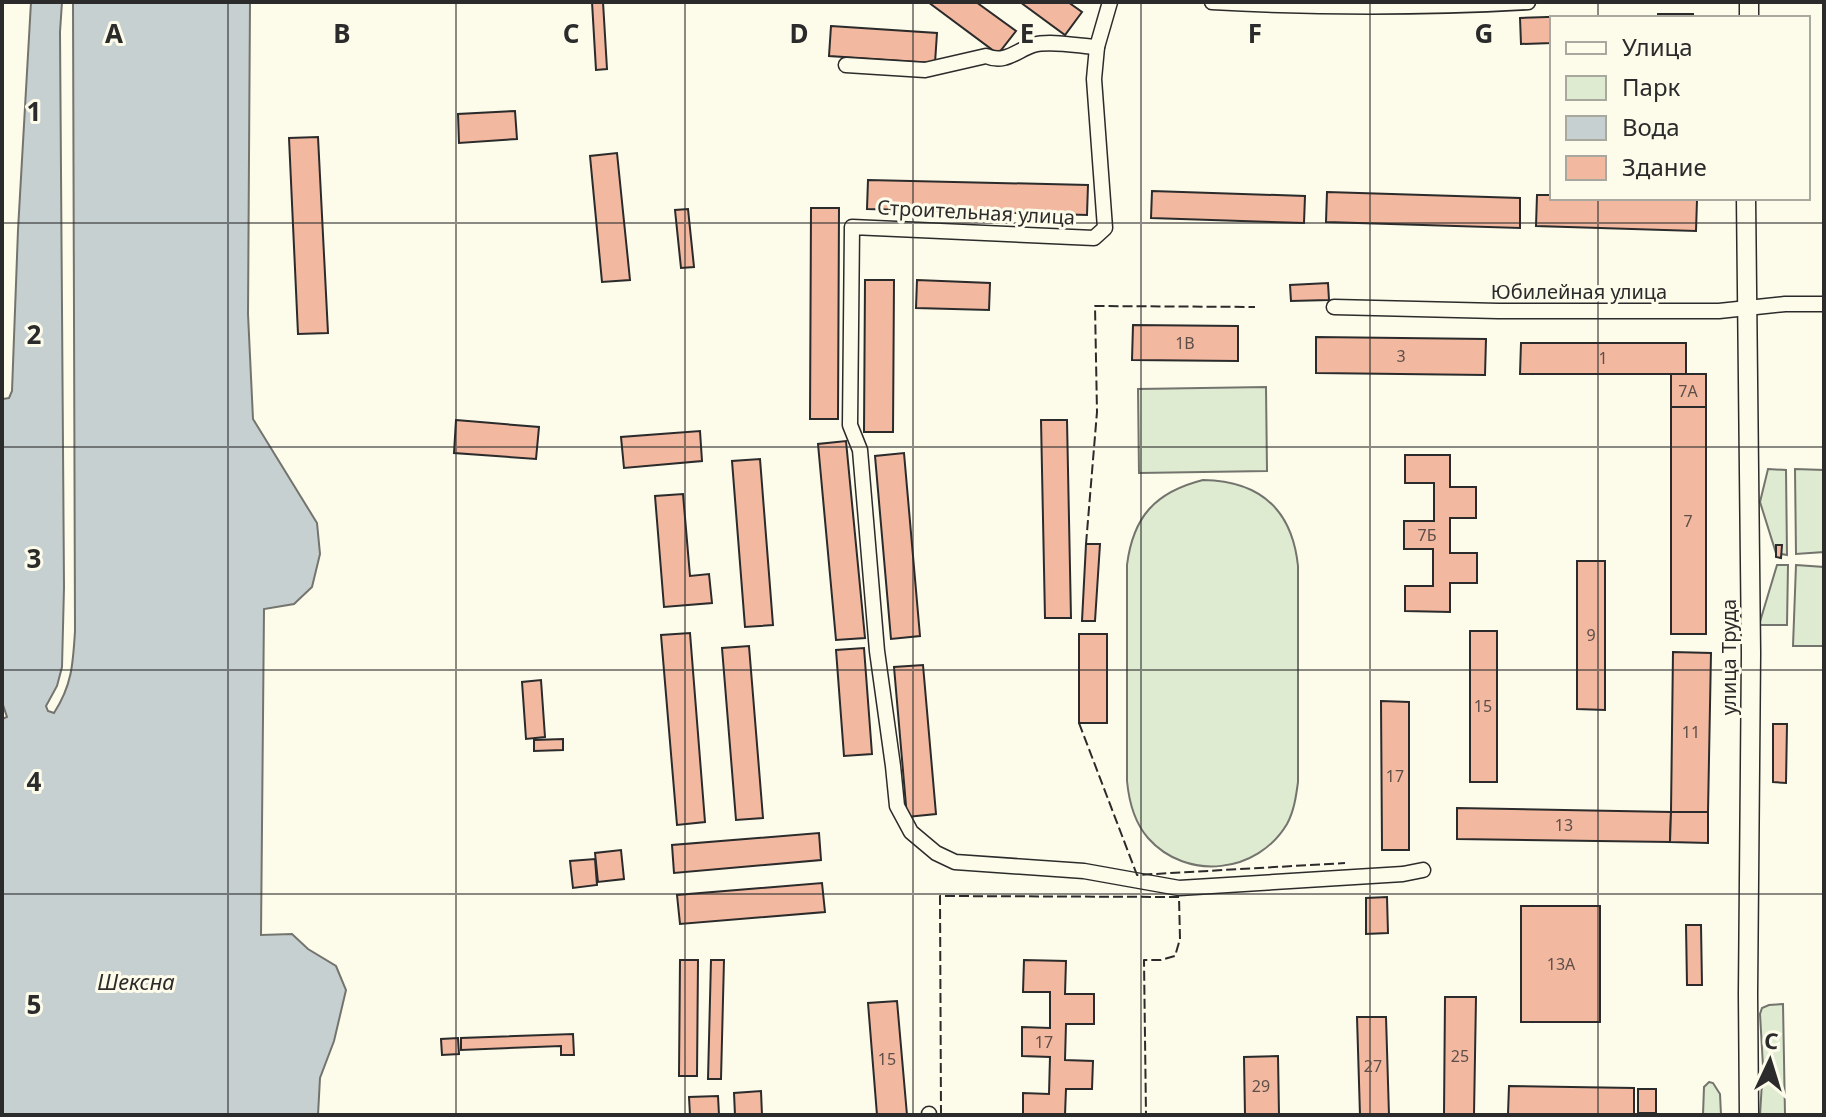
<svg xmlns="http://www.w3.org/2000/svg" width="1826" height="1117" font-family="'Noto Sans',sans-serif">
<rect width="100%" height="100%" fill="#fdfbea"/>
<g fill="#deebd1" stroke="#74746e" stroke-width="2">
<path d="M 1266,387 L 1267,471 L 1139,473 L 1138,389 Z"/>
<path d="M 1768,469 L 1786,470 L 1787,555 L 1776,553 L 1760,502 Z"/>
<path d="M 1795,469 L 1824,470 L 1824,552 L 1796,554 Z"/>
<path d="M 1203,480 C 1260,481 1292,509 1298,566 L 1298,782 C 1296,797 1294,811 1287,824 C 1258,873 1187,882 1148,838 C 1134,822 1129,802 1127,781 L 1127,565 C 1133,517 1155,492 1203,480 Z"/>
<path d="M 1777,565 L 1788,565 L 1787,625 L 1759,625 Z"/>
<path d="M 1796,565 L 1824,567 L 1824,646 L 1793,646 Z"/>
<path d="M 1783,1004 L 1785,1115 L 1760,1115 L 1763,1066 L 1760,1014 L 1762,1008 L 1769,1005 Z"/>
<path d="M 1709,1082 L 1713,1083 L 1720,1094 L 1721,1115 L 1703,1115 L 1704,1087 Z"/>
</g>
<path fill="#c7d0d0" stroke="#74746e" stroke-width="2" d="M 31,2 L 62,2 L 60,32 L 64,587 L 62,667 L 57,686 L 46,706 L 48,711 L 54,713 C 72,685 73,664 75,631 L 73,2 L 250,2 L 248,314 L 253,419 L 317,523 L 320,554 L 312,587 L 294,604 L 264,609 L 261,935 L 292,934 L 308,949 L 336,966 L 346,990 L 334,1041 L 320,1078 L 318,1115 L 2,1115 L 2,719 L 7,717 L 2,702 L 2,399 L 9,398 L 12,391 L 18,230 Z"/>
<g fill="#f2b8a0" stroke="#2b2b2b" stroke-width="2">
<path d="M 592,2 L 603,2 L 607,69 L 596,70 Z"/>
<path d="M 928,2 L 976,2 L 1016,31 L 998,54 Z"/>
<path d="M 1020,2 L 1068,2 L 1082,12 L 1065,35 Z"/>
<rect x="1658" y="14" width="35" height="4"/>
<path d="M 1578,16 L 1578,18 L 1552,18 L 1552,43 L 1521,44 L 1520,18 Z"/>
<path d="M 831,26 L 937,33 L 935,63 L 829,56 Z"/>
<path d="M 515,111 L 517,139 L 459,143 L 458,114 Z"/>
<path d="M 318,137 L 328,333 L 298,334 L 289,138 Z"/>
<path d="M 617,153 L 630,280 L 602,282 L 590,156 Z"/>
<path d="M 868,180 L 1088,185 L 1087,215 L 867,209 Z"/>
<path d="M 1152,191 L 1305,196 L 1304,223 L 1151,218 Z"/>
<path d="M 1327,192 L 1520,198 L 1520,228 L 1326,222 Z"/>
<path d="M 1537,195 L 1552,195 L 1552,198 L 1697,200 L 1696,231 L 1536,226 Z"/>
<path d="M 811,208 L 839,208 L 838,419 L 810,419 Z"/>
<path d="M 688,209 L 694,267 L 681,268 L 675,210 Z"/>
<path d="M 865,280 L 894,280 L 893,432 L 864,432 Z"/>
<path d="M 917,280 L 990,283 L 989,310 L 916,308 Z"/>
<path d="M 1328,283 L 1329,300 L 1291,301 L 1290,285 Z"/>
<path d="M 1133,325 L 1238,326 L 1238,361 L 1132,360 Z"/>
<path d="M 1316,337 L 1486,339 L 1485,375 L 1316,373 Z"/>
<path d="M 1521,343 L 1686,343 L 1686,374 L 1520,374 Z"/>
<rect x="1671" y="374" width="35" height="33"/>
<rect x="1671" y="407" width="35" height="227"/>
<path d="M 456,420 L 539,427 L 536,459 L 454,453 Z"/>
<path d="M 1041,420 L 1067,420 L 1071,618 L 1045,618 Z"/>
<path d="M 700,431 L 702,461 L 624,468 L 621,437 Z"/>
<path d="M 846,441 L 865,638 L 836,640 L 818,444 Z"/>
<path d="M 904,453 L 920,636 L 891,639 L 875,456 Z"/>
<path d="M 1405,455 L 1450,455 L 1450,487 L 1476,487 L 1476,518 L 1450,518 L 1450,553 L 1477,553 L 1477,583 L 1450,583 L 1450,612 L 1405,611 L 1405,586 L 1433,586 L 1433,549 L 1404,549 L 1404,521 L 1434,521 L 1434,483 L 1405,483 Z"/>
<path d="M 760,459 L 773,625 L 745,627 L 732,461 Z"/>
<path d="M 683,494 L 690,576 L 709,574 L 712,603 L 664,607 L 655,496 Z"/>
<path d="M 1086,544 L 1100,544 L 1095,621 L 1082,621 Z"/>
<path d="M 1776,545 L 1782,545 L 1781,558 L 1776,557 Z"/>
<path d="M 1577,561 L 1605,561 L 1605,710 L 1577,709 Z"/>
<rect x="1470" y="631" width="27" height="151"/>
<path d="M 690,633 L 705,822 L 677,825 L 661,635 Z"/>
<rect x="1079" y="634" width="28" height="89"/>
<path d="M 749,646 L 763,818 L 736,820 L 722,648 Z"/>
<path d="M 864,648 L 872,754 L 844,756 L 836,650 Z"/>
<path d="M 1673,652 L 1711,653 L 1708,812 L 1671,812 Z"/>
<path d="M 923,665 L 936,814 L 907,817 L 894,667 Z"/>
<path d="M 541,680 L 545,737 L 526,739 L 522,682 Z"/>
<path d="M 1381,701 L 1409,702 L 1409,850 L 1382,850 Z"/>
<path d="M 1773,724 L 1787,724 L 1786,783 L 1773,782 Z"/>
<path d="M 563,739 L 563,750 L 534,751 L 534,740 Z"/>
<path d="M 1457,808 L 1671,812 L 1670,842 L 1457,839 Z"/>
<path d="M 1671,812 L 1708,812 L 1708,843 L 1670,842 Z"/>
<path d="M 819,833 L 821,860 L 674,873 L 672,845 Z"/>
<path d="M 621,850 L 624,879 L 598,882 L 595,853 Z"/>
<path d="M 595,859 L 597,885 L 573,888 L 570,861 Z"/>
<path d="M 822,883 L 825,912 L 680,924 L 677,895 Z"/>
<path d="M 1387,897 L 1388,933 L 1366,934 L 1366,898 Z"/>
<rect x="1521" y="906" width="79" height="116"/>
<path d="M 1686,925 L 1701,925 L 1702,985 L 1687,985 Z"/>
<path d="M 680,960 L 698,960 L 697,1076 L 679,1076 Z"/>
<path d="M 711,960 L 724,960 L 721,1079 L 708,1079 Z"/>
<path d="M 1024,960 L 1066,961 L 1065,994 L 1094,994 L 1094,1024 L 1066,1024 L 1065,1060 L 1093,1061 L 1092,1089 L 1066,1089 L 1065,1115 L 1023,1115 L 1023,1093 L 1049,1094 L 1050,1057 L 1022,1056 L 1022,1027 L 1050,1028 L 1050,992 L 1023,992 Z"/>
<path d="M 1445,997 L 1476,997 L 1474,1115 L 1444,1115 Z"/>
<path d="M 897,1001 L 907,1115 L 877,1115 L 868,1003 Z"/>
<path d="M 1357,1017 L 1386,1017 L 1389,1115 L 1360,1115 Z"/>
<path d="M 573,1034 L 574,1055 L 561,1055 L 561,1046 L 461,1050 L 461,1038 Z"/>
<path d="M 458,1038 L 459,1054 L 442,1055 L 441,1039 Z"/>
<path d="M 1278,1056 L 1279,1115 L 1245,1115 L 1244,1057 Z"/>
<path d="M 1509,1086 L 1634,1088 L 1634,1115 L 1508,1114 Z"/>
<rect x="1638" y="1089" width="18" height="24"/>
<path d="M 761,1091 L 762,1115 L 735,1115 L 734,1093 Z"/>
<path d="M 718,1096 L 719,1115 L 690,1115 L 689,1097 Z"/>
</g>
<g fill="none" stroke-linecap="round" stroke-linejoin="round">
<g stroke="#2b2b2b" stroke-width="17">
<g id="minor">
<path d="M 1212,2 C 1317,8 1422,8 1528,2"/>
<path d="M 1097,47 L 1094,79 L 1105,228 L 1094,238 L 852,227 L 850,425 L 860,450 L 877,651 L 893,766 L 897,806 L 911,832 L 936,853 L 955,862 L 1084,871 L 1179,888 L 1403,874 L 1423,870"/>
<path d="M 846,65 L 925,70 L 986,56 C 1005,64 1016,51 1033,45 C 1050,40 1079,46 1097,47 L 1110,2"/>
<path d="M 1334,307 L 1498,311 L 1719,311 L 1785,304 L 1824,304"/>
<path d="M 929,1114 L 929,1115"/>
</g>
</g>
<g stroke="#2b2b2b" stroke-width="21">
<g id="tertiary">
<path d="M 1749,18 L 1749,2"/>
<path d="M 1746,198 L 1751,653 L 1748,994 L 1749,1115"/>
</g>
</g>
<use href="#minor" stroke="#fdfbea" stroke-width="14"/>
<use href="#tertiary" stroke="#fdfbea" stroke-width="18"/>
<g stroke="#2b2b2b" stroke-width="2" stroke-dasharray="10 4" stroke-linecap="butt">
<path d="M 1086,544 L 1097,412 L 1095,306 L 1255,307"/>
<path d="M 1079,723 L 1137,875 L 1345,863"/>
<path d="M 941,1115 L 940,896 L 1179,897 L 1180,939 L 1175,956 L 1161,960 L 1144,960 L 1146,1115"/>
<path d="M 1823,1115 L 1824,1071"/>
</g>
</g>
<path fill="none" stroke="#2b2b2b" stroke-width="2" stroke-opacity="0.55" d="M 228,2 L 228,1115M 456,2 L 456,1115M 685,2 L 685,1115M 913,2 L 913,1115M 1141,2 L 1141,1115M 1370,2 L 1370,1115M 1598,2 L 1598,18M 1598,198 L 1598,1115M 2,223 L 1824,223M 2,447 L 1824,447M 2,670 L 1824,670M 2,894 L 1824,894"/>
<g text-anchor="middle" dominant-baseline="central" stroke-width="6" stroke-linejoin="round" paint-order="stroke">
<g font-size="16" fill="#5d4e48">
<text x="1185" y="343">1В</text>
<text x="1401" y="356">3</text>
<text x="1603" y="358">1</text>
<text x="1688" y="391">7А</text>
<text x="1688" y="521">7</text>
<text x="1427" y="535">7Б</text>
<text x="1591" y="635">9</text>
<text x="1483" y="706">15</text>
<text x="1691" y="732">11</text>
<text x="1395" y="776">17</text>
<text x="1564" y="825">13</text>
<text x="1561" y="964">13А</text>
<text x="1044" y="1042">17</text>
<text x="1460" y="1056">25</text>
<text x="887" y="1059">15</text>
<text x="1373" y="1066">27</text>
<text x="1261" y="1086">29</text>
</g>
<g font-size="20" fill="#2b2b2b" stroke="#fdfbea">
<text transform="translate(976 212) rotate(3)">Строительная улица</text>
<text x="1579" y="291">Юбилейная улица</text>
<text transform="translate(1728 657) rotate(-90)">улица Труда</text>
</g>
<g font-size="22" font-style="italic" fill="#2b2b2b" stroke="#fdfbea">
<text x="136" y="981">Шексна</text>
</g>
</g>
<g font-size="26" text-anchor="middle" font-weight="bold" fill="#2b2b2b" stroke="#fdfbea" stroke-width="6" stroke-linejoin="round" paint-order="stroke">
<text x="114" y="43">A</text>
<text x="342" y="43">B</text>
<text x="571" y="43">C</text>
<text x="799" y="43">D</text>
<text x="1027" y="43">E</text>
<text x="1255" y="43">F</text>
<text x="1484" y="43">G</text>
<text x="34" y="121">1</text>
<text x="34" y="344">2</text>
<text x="34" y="568">3</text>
<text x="34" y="791">4</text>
<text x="34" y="1014">5</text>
</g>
<rect width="1826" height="1117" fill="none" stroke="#2b2b2b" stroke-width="8"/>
<rect x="1550" y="16" width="260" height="184" fill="#fdfbea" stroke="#a9a89e" stroke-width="2"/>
<rect x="1566" y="42" width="40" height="12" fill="#fdfbea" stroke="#a9a89e" stroke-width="2"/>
<text x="1622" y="56" font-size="24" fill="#2b2b2b">Улица</text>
<rect x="1566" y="76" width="40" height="24" fill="#deebd1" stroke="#a9a89e" stroke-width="2"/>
<text x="1622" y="96" font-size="24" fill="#2b2b2b">Парк</text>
<rect x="1566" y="116" width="40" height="24" fill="#c7d0d0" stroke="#a9a89e" stroke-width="2"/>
<text x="1622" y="136" font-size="24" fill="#2b2b2b">Вода</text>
<rect x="1566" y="156" width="40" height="24" fill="#f2b8a0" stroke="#a9a89e" stroke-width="2"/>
<text x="1622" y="176" font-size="24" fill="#2b2b2b">Здание</text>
<g transform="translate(1770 1061) rotate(4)" stroke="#fdfbea" stroke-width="6" paint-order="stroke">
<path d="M0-6L14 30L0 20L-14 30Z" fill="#2b2b2b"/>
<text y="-12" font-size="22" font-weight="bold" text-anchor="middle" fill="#2b2b2b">С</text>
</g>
</svg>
